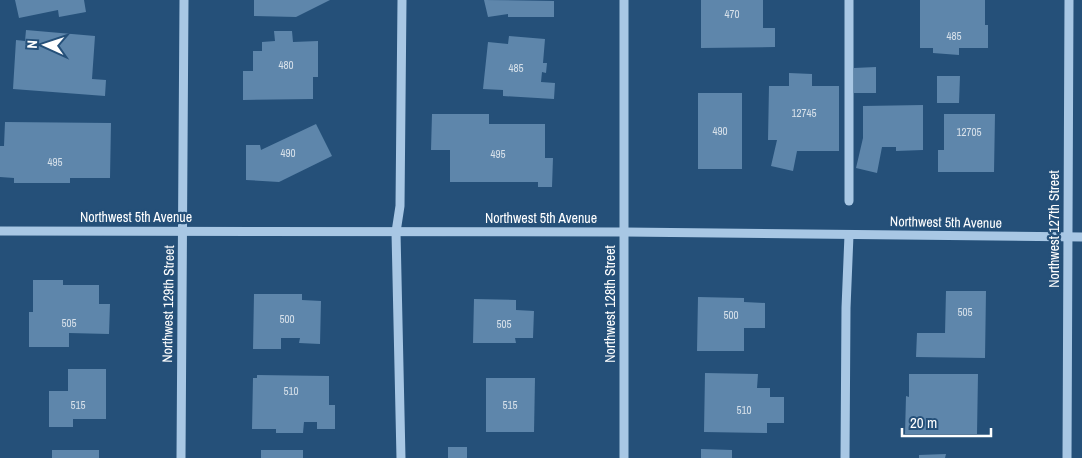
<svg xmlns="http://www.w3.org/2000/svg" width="1082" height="458" font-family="'Archivo Narrow',sans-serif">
<rect width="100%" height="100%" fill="#255079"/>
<g fill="#5e86ab">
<path d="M 15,0 L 84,0 L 86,12 L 59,17 L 58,10 L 19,18 Z"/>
<path d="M 254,0 L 330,0 L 296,17 L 254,16 Z"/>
<path d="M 484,0 L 554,1 L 554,17 L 508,17 L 508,14 L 488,17 Z"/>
<path d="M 701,0 L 763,0 L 763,28 L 775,28 L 775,47 L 701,48 Z"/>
<path d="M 920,0 L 985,0 L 985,25 L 988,25 L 988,48 L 959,48 L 959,55 L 933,53 L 933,48 L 920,48 Z"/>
<path d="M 26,30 L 95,36 L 92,79 L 106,80 L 105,96 L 13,89 L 16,40 L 25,41 Z"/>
<path d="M 274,31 L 292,31 L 293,42 L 318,41 L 318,77 L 313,77 L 313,99 L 243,100 L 243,71 L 253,71 L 253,51 L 262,51 L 262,42 L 275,41 Z"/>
<path d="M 509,36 L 545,39 L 543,63 L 547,63 L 546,73 L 542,72 L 541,82 L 555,83 L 554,99 L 503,96 L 503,90 L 483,89 L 488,42 L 508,44 Z"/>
<path d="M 876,67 L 876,93 L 854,93 L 854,68 Z"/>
<path d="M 789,73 L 812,74 L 812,86 L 839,86 L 839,151 L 797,151 L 793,171 L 771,166 L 777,140 L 768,140 L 769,86 L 789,86 Z"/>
<path d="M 937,76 L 960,76 L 959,103 L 937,103 Z"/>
<rect x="698" y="93" width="44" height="76"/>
<path d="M 923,105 L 923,150 L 896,151 L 896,147 L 882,147 L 877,173 L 856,168 L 863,138 L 863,106 Z"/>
<path d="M 432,114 L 489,114 L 489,124 L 545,124 L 545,158 L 553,158 L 552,187 L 538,187 L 538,182 L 450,182 L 450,150 L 431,150 Z"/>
<path d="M 944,114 L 995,114 L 994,172 L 938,172 L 938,150 L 944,150 Z"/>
<path d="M 5,122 L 111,123 L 110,178 L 70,178 L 70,183 L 14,183 L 14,178 L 0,177 L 0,146 L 4,146 Z"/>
<path d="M 316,124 L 332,156 L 279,182 L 246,180 L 246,145 L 260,145 L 261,150 L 263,149 Z"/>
<path d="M 33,280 L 63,280 L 63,285 L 99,285 L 99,304 L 110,304 L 109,334 L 69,333 L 69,347 L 29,347 L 29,312 L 33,312 Z"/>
<path d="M 946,291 L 986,291 L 985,358 L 916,357 L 917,333 L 945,333 Z"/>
<path d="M 254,294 L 302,294 L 302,300 L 321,301 L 320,344 L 299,343 L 300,338 L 281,338 L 281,349 L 253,349 Z"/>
<path d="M 698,297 L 744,298 L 744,302 L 765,303 L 765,328 L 744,328 L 744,351 L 697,351 Z"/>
<path d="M 474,299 L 516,300 L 516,310 L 534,311 L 533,338 L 515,338 L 516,343 L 473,343 Z"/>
<path d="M 68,369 L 106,369 L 106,419 L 73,419 L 73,427 L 49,427 L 49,391 L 68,391 Z"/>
<path d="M 705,373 L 758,374 L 757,388 L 770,388 L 770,397 L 784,397 L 784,423 L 767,423 L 767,433 L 704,432 Z"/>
<path d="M 909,374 L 978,374 L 977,434 L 905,434 L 906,396 L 909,397 Z"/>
<path d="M 257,375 L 329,376 L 329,405 L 335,405 L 335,429 L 317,429 L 317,422 L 304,422 L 303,433 L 276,433 L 276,429 L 252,429 L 253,378 L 257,378 Z"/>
<path d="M 486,378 L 535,378 L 534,432 L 486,432 Z"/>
<rect x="448" y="447" width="19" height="11"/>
<path d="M 701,449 L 732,450 L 732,458 L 701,458 Z"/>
<rect x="52" y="450" width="47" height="8"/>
<rect x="261" y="450" width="42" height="8"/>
<path d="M 946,454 L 945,458 L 919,458 L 919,455 Z"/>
</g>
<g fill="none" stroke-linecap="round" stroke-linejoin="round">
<g stroke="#a8c7e4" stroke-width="9">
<path d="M 849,0 L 849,201"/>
<path d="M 0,231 L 625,232 L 1082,237"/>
<path d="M 181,458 L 184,0"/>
<path d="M 401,458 L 396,232 L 400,206 L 402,0"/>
<path d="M 624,458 L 624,0"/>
<path d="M 845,458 L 846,308 L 849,235"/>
<path d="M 1067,458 L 1069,0"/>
</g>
</g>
<g text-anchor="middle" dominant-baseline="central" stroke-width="4.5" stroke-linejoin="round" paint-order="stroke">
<g font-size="11" fill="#d7e1ea">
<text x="732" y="14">470</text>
<text x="954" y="36">485</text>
<text x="286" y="65">480</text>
<text x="516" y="68">485</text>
<text x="804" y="113">12745</text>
<text x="720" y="131">490</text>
<text x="969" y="132">12705</text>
<text x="288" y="153">490</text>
<text x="498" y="154">495</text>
<text x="55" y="162">495</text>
<text x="965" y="312">505</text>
<text x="731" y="315">500</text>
<text x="287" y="319">500</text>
<text x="69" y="323">505</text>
<text x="504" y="324">505</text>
<text x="291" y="391">510</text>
<text x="78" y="405">515</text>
<text x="510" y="405">515</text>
<text x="744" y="410">510</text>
</g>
<g font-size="14" fill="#fff" stroke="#255079">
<text x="136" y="217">Northwest 5th Avenue</text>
<text x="541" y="218">Northwest 5th Avenue</text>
<text transform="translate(946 222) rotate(1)">Northwest 5th Avenue</text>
<text transform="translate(1054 229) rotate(-90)">Northwest 127th Street</text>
<text transform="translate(168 304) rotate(-89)">Northwest 129th Street</text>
<text transform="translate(610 304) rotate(-90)">Northwest 128th Street</text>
</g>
</g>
<g transform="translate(45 45) rotate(273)" stroke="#255079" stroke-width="4" paint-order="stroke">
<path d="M0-4L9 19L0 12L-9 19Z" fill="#ffffff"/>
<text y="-8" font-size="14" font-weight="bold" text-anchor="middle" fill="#ffffff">N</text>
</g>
<path d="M902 428v8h89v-8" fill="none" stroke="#ffffff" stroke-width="2.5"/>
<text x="910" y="428" font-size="15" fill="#ffffff" stroke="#255079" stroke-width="4" paint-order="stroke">20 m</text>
</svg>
